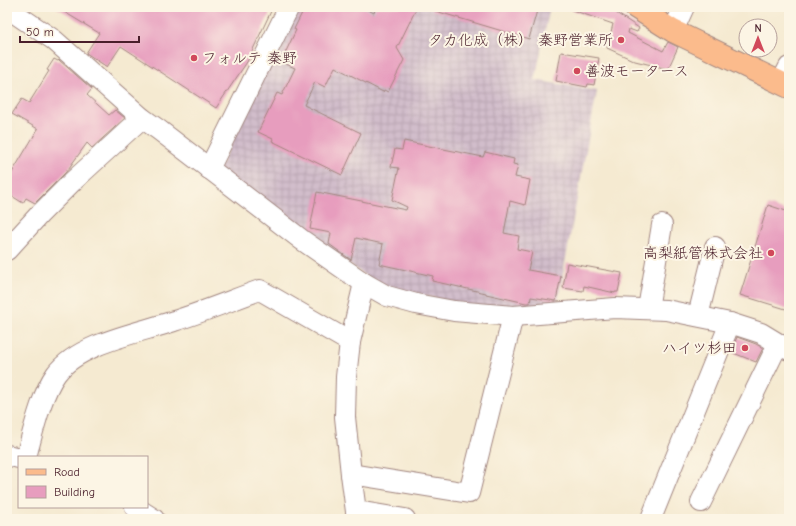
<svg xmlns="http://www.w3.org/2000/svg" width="796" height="526" font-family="'Comic Neue','Klee One',sans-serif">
<defs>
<pattern id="industrial-grid" width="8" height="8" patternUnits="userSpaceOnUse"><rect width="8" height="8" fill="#d1bdcb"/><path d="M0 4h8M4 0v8" fill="none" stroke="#b5a2ae"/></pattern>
</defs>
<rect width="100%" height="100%" fill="#fcf5e5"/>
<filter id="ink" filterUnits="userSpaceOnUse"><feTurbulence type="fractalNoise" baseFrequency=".025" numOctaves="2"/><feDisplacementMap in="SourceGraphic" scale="8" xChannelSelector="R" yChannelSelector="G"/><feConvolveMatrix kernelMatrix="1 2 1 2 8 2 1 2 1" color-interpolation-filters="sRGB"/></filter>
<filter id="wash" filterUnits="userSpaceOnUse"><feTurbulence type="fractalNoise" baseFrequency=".012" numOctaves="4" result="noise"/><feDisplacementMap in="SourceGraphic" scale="16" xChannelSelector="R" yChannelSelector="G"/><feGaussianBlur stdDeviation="0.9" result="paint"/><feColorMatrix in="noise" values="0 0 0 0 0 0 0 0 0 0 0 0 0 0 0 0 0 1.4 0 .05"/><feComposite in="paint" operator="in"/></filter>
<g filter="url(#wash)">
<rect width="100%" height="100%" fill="#f5ead1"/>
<path fill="url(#industrial-grid)" d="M 296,7 L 550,7 L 535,80 L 597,91 L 557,306 L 473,307 L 378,285 L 219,169 Z"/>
<g id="blocks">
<g fill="#e79dbe">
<path d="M 56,7 L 273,7 L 247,62 L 216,108 L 121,46 L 107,67 L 86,53 L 99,33 Z"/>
<path d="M 305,7 L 362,7 L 374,13 L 376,7 L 417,7 L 397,48 L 404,60 L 388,92 L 384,90 L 383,92 L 335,67 L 325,87 L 315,82 L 304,105 L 361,133 L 342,175 L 272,141 L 273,139 L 258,132 L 277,93 L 282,95 L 295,68 L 281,62 L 296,30 L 294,29 Z"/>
<path d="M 433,7 L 538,7 L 529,39 L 432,10 Z"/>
<path d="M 570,7 L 607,7 L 639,28 L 637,32 L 629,29 L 628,33 L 663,51 L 668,42 L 678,47 L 668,69 L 635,61 L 607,48 L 613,24 L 569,9 Z"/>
<path d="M 561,52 L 599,58 L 594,85 L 588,84 L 587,87 L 556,81 Z"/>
<path d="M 54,59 L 58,61 L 59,60 L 92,89 L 87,95 L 109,115 L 115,110 L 125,118 L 92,148 L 87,143 L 66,172 L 35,203 L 26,198 L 23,203 L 7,193 L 7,181 L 38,129 L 12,114 L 22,99 L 29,103 L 49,71 L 47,70 Z"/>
<path d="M 404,141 L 483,157 L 485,152 L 514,159 L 513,164 L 518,165 L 515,177 L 530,180 L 525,205 L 510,201 L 504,233 L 519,236 L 517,249 L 532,252 L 528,270 L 561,276 L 556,301 L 531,297 L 530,303 L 526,303 L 486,294 L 486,293 L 432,281 L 433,276 L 379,264 L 383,244 L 356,238 L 351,260 L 329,244 L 331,233 L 310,229 L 317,192 L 406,210 L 407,207 L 392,200 L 399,168 L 391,167 L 395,149 L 402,150 Z"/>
<path d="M 768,205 L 789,212 L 789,310 L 740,295 Z"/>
<path d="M 567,263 L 622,273 L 618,292 L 615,292 L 615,293 L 584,286 L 583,291 L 563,288 Z"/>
<path d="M 737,337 L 756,344 L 763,348 L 756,362 L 731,352 Z"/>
</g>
</g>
</g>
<g filter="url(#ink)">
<use href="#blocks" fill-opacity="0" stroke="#a0847e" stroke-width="1"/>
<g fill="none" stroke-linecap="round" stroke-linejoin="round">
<g stroke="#a0847e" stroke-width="22">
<g id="minor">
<path d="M 7,8 L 54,40 L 142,118 L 159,130 L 302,240 L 364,283 L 387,296 L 416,304 L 454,311 L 513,316 L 615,308 L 666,310 L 730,323 L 761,333 L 789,350"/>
<path d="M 673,31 L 684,7"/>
<path d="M 781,83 L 789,67"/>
<path d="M 209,169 L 289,7"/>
<path d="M 7,250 L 39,215 L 72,182 L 142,118"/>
<path d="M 648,309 L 662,225"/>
<path d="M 698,316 L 715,247"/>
<path d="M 7,455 L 19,458"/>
<path d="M 26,457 C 33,432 41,395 56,374 C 79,343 139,333 174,321 C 203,312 232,300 260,290 L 350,342"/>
<path d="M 351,474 L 469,493 L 513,316"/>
<path d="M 701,502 L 778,344"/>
<path d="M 135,507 L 154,519"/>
<path d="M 357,511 L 405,519"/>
<path d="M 652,516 L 730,323"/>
<path d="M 357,519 L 351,474 L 345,417 L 346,377 L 350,342 L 364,283"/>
</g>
</g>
<g stroke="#a0847e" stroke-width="24">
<path id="major" d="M 635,7 L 673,31 L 789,87"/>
</g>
<use href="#minor" stroke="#fff" stroke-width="20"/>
<use href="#major" stroke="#fbbb8c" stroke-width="22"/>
</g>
</g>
<g fill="#d1495b" stroke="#fcf5e5" stroke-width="1.5">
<circle cx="621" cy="40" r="4"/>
<circle cx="194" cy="58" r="4"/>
<circle cx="577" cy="71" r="4"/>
<circle cx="771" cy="253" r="4"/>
<circle cx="745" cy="348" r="4"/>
</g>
<g text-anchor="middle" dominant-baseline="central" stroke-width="4" stroke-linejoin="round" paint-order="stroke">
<g font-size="15" fill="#4a1f2b" stroke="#fcf5e5" text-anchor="end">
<text x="613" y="40">タカ化成（株） 秦野営業所</text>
<text x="202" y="58" text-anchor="start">フォルテ 秦野</text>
<text x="585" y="71" text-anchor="start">善波モータース</text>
<text x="763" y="253">高梨紙管株式会社</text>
<text x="737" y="348">ハイツ杉田</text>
</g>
</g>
<rect width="796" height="526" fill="none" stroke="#fcf5e5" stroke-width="24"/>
<rect x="18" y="456" width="130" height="52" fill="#fcf5e5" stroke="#b59f9b"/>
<rect x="26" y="469" width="20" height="6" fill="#fbbb8c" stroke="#b59f9b"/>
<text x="54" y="476" font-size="12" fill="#4a1f2b">Road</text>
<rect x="26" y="486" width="20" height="12" fill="#e79dbe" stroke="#b59f9b"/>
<text x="54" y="496" font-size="12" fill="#4a1f2b">Building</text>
<g transform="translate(758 38)"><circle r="19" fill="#fcf5e5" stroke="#b59f9b"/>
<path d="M0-3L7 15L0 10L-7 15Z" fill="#d1495b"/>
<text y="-6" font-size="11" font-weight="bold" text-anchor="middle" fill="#4a1f2b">N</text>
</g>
<path d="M20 36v6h119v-6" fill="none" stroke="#4a1f2b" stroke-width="2"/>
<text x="26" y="36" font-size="12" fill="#4a1f2b" stroke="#fcf5e5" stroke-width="3" paint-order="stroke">50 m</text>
</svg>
